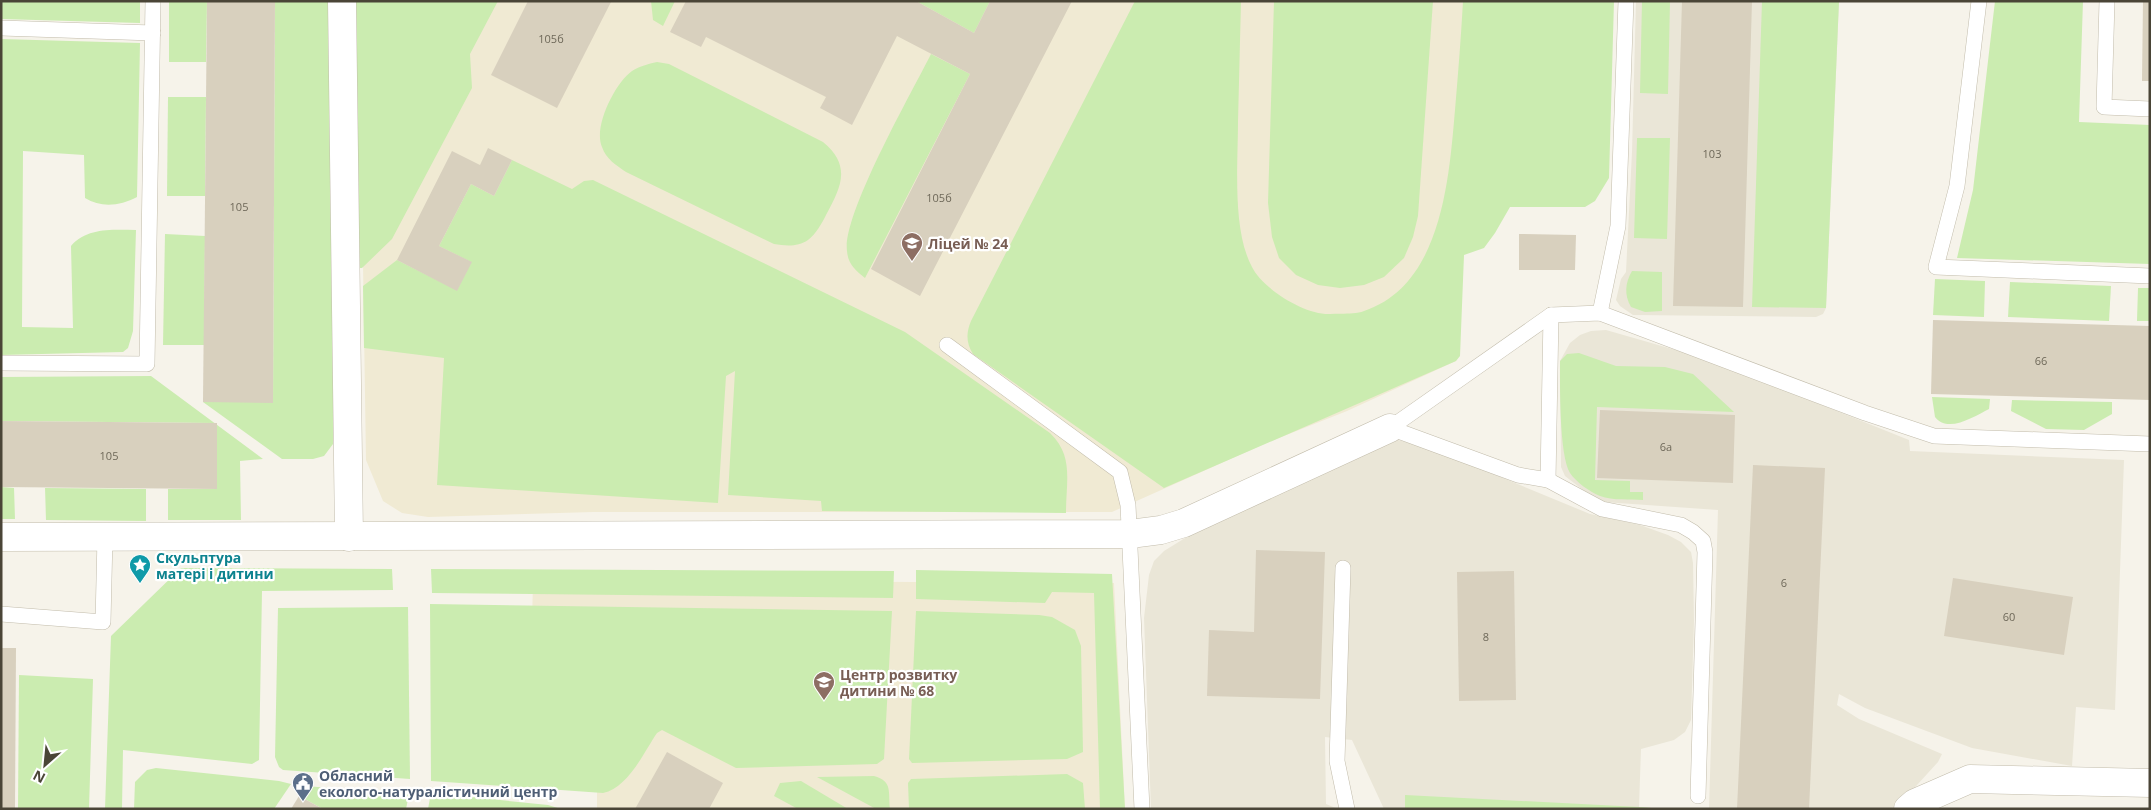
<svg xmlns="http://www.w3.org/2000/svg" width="2151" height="810" font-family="'Open Sans',sans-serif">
<rect width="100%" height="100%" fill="#f6f3ea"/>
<g fill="#eae6d7">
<path d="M 1636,1 L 1839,1 L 1826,308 L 1823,314 L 1816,317 L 1633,315 L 1620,306 L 1616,300 L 1621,279 L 1626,272 L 1632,152 Z"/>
<path d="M 1606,330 L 1707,359 L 1909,440 L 1910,451 L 2124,460 L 2115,710 L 2076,707 L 2072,766 L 1972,748 L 1865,708 L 1839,694 L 1837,705 L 1859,719 L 1942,754 L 1938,762 L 1907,796 L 1891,809 L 1709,809 L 1718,510 L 1604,502 L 1592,497 L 1565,476 L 1561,467 L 1560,361 L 1570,343 L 1580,335 L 1591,331 Z"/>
<path d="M 1391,438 L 1438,451 L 1590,514 L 1640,525 L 1668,535 L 1681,542 L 1691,552 L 1693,563 L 1694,621 L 1691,720 L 1685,732 L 1674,740 L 1641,749 L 1639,807 L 1664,809 L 1384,809 L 1352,740 L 1325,737 L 1326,804 L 1338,809 L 1151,809 L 1144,618 L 1149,575 L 1154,561 L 1164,551 L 1203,527 Z"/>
</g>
<g fill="#f0ead3">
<path d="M 359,1 L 1482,1 L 1456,361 L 1347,411 L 1264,444 L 1112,512 L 593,512 L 428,517 L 402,513 L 383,501 L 366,460 Z"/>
<path d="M 533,580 L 1114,583 L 1125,809 L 597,809 L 597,786 L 532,624 Z"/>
</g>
<g fill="#cbecb0">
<path d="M 1,1 L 140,1 L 140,23 L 1,19 Z"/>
<path d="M 169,1 L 207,1 L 206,62 L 169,62 Z"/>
<path d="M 275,1 L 329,1 L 336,413 L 333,444 L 324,456 L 313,459 L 282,459 L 203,402 L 273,402 Z"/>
<path d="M 354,1 L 498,1 L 470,54 L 472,88 L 392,239 L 362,268 L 357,268 Z"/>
<path d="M 651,1 L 675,1 L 663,26 L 653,20 Z"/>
<path d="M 916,1 L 990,1 L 974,33 Z"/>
<path d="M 1135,1 L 1241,1 C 1240,41 1239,82 1238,122 C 1238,164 1232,230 1252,267 C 1263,289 1305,315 1330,314 C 1340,313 1354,315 1364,311 C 1442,285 1449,179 1455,110 C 1458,74 1461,38 1463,1 L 1614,1 L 1609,178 L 1595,201 L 1585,207 L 1510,207 L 1495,233 L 1484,248 L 1464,255 L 1460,356 L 1456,361 L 1164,488 L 973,354 C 966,343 966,333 971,321 Z"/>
<path d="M 1274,1 L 1433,1 L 1418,216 L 1413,237 L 1404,258 L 1384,277 L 1364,285 L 1340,288 L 1318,285 L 1296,275 L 1279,258 L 1272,237 L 1268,203 Z"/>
<path d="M 1642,1 L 1670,1 L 1668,94 L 1640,93 Z"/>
<path d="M 1762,1 L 1839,1 L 1826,308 L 1752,307 Z"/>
<path d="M 1995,1 L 2083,1 L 2079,122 L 2150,125 L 2150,264 L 1957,258 L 1973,190 Z"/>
<path d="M 1,39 L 140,43 L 137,197 C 120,206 101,208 85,198 L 84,155 L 23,151 L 22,327 L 73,328 L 71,246 C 88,227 113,230 136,230 L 133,331 L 128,348 L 123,352 L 1,355 Z"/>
<path d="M 931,54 L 970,74 L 865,278 C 855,270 848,264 847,251 C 842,215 912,92 931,54 Z"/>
<path d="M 657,62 L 669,64 L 823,142 C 852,166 841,187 826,215 C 822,223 816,234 808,240 C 798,247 786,246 774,244 L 626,172 C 616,165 606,159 602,147 C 593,127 615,83 632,71 C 640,66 648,64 657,62 Z"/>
<path d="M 168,97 L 206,97 L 205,196 L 167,196 Z"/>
<path d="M 1637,138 L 1670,138 L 1667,239 L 1634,238 Z"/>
<path d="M 512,160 L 572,189 L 584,181 L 593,180 L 905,332 L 1050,433 C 1074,456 1066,481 1066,513 L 822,511 L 821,501 L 728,495 L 735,371 L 726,376 L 718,503 L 437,485 L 444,358 L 364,348 L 363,286 L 397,260 L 457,290 L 471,262 L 439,246 L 471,184 L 494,196 Z"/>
<path d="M 165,234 L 205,236 L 204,345 L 163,345 Z"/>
<path d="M 1632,271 L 1662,272 L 1662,311 L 1645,312 L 1631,307 C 1624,295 1625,283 1632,271 Z"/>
<path d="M 1935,279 L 1985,281 L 1984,317 L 1933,315 Z"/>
<path d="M 2010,282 L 2111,286 L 2109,321 L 2008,317 Z"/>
<path d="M 2138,288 L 2150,288 L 2150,321 L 2137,321 Z"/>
<path d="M 1579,353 L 1616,366 L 1665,367 L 1693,374 L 1734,412 L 1597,407 L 1595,480 L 1630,481 L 1630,492 L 1643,492 L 1643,500 C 1630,499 1613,501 1600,496 C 1590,492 1576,482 1570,473 C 1559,455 1560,384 1560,361 L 1567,354 Z"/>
<path d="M 151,376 L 263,459 L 240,461 L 241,520 L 168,520 L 168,489 L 217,489 L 217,423 L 1,421 L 1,377 Z"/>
<path d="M 1932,397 L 1990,399 L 1989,409 C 1975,416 1948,434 1935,417 Z"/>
<path d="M 2012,400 L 2112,402 L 2112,414 L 2084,430 L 2046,429 L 2011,411 Z"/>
<path d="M 1,487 L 14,488 L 15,519 L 1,519 Z"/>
<path d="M 45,488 L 146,489 L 146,521 L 46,520 Z"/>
<path d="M 181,568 L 392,569 L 393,590 L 262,591 L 259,760 L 252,764 L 123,750 L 122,809 L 105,809 L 111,636 Z"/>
<path d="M 431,569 L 894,571 L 893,598 L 432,593 Z"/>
<path d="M 916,570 L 1112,574 L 1125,809 L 1100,809 L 1094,593 L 1052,592 L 1045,603 L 916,599 Z"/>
<path d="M 430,604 L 892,611 L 884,759 L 877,764 L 736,768 L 662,730 L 657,733 C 644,752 628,788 603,793 L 431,781 Z"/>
<path d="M 408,607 L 410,779 L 283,770 L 279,767 L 275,757 L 278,608 Z"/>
<path d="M 916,611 L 1039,615 L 1052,617 L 1075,630 L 1081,646 L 1083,752 L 1067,759 L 912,763 L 909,759 Z"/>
<path d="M 19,675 L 93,679 L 89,809 L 18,809 Z"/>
<path d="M 156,768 L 279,781 L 291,784 L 274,809 L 134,809 L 135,782 L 147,770 Z"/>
<path d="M 1067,774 L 1083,783 L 1085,809 L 909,809 L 908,783 L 911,779 Z"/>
<path d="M 874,776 C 893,781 888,792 890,809 L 876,809 L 817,777 Z"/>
<path d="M 801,781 L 848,809 L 798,809 L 774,796 L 780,783 Z"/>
<path d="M 305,786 L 409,794 L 406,809 L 323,809 L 299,796 Z"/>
<path d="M 431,793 L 548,805 L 561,809 L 428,809 Z"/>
<path d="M 1405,795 L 1639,807 L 1664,809 L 1405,809 Z"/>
</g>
<g fill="#d8d0be">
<path d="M 207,1 L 275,1 L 273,403 L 203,402 Z"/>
<path d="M 528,1 L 611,2 L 557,108 L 491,75 Z"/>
<path d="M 686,1 L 916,1 L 974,33 L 990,1 L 1072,1 L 920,296 L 871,269 L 970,74 L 897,36 L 852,125 L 820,108 L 826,97 L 706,37 L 701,47 L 670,32 Z"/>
<path d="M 1682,1 L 1752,1 L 1743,307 L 1673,306 Z"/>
<path d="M 2143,1 L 2150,1 L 2150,81 L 2142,81 Z"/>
<path d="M 488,148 L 512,160 L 494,196 L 471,184 L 439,246 L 472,262 L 457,291 L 397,260 L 452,151 L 480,165 Z"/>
<path d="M 1519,234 L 1576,235 L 1575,270 L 1519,270 Z"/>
<path d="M 1933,320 L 2150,326 L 2150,400 L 1931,394 Z"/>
<path d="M 1600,410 L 1735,415 L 1733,483 L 1597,478 Z"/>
<path d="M 1,421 L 217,423 L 217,489 L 1,487 Z"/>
<path d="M 1753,465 L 1825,468 L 1809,809 L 1737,809 Z"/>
<path d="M 1256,550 L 1325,552 L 1320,699 L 1207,696 L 1209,630 L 1254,632 Z"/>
<path d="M 1514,571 L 1516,700 L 1459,701 L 1457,572 Z"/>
<path d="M 1953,578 L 2073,597 L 2064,655 L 1944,636 Z"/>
<path d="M 1,648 L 16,648 L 15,809 L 1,809 Z"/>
<path d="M 667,752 L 723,783 L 709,809 L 635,809 Z"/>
<path d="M 299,796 L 323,809 L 291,809 Z"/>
</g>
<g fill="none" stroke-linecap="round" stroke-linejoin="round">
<g stroke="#c2bcab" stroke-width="16">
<g id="lane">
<path d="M 1979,1 L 1957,186 L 1936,267 L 2150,276"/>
<path d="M 2107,1 L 2104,107 L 2150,109"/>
<path d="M 1,28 L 153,33"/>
<path d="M 1600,313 L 1618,226 L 1626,1"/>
<path d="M 947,345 L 1120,472 L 1128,505 L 1142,809"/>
<path d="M 1,363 L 147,364 L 153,1"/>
<path d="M 1390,428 L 1551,315 L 1600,313 L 1865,413 L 1934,436 L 2150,444"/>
<path d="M 1390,428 L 1518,475 L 1548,480 L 1602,509 L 1681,525 L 1693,532 L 1703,541 L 1705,552 L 1698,796"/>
<path d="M 1548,480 L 1551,315"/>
<path d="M 1343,568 L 1337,761 L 1347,809"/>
<path d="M 1,614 L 103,622 L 105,537"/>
</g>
</g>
<g stroke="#c2bcab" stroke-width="29">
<g id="street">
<path d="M 342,1 L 349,537"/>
<path d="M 1,537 L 1130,534 L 1161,530 L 1184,523 L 1390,428"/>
<path d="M 1908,809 L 1915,803 L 1970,779 L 2150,783"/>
</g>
</g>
<use href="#lane" stroke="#fff" stroke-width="15"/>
<use href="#street" stroke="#fff" stroke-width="28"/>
</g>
<defs>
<g id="school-pin" transform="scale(1.125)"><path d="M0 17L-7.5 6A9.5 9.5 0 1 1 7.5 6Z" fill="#8d6e63" stroke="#fff"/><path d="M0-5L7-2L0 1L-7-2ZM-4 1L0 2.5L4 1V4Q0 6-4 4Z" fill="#fff"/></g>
<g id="sight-pin" transform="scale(1.125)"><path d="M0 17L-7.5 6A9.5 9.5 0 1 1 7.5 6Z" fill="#0f9aa8" stroke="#fff"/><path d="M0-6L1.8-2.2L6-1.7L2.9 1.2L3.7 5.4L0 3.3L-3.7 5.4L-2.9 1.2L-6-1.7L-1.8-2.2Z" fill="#fff"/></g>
<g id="civic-pin" transform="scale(1.125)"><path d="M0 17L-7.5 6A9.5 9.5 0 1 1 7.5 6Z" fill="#5c6f8a" stroke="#fff"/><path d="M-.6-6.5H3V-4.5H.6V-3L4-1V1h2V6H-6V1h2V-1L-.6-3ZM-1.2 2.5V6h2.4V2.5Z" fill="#fff"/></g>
</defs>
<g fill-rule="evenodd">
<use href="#school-pin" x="912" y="243"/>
<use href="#sight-pin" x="140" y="565"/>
<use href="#school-pin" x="824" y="682"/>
<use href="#civic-pin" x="303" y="783"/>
</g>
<g text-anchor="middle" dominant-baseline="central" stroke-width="4.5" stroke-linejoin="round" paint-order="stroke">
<g font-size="11" fill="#6e6859">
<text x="551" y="38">105б</text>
<text x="1712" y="153">103</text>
<text x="939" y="197">105б</text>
<text x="239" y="206">105</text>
<text x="2041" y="360">66</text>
<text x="1666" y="446">6а</text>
<text x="109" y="455">105</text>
<text x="1784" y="582">6</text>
<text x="2009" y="616">60</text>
<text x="1486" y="636">8</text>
</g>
<g font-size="14" font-weight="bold" fill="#785e54" stroke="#fff" text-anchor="start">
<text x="928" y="243">Ліцей № 24</text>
<text x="840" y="674">Центр розвитку<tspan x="840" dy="16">дитини № 68</tspan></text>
</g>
<g font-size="14" font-weight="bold" fill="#0d838f" stroke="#fff" text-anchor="start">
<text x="156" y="557">Скульптура<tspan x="156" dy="16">матері і дитини</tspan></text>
</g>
<g font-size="14" font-weight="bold" fill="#4e5e75" stroke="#fff" text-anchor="start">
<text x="319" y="775">Обласний<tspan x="319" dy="16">еколого-натуралістичний центр</tspan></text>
</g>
</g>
<rect width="2151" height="810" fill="none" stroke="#4a4537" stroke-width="5"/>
<g transform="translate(45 765) rotate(207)" stroke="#ffffff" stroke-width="4" paint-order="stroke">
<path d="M0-4L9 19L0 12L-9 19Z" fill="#4a4537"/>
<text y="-8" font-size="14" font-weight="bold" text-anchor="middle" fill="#4a4537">N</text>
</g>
</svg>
